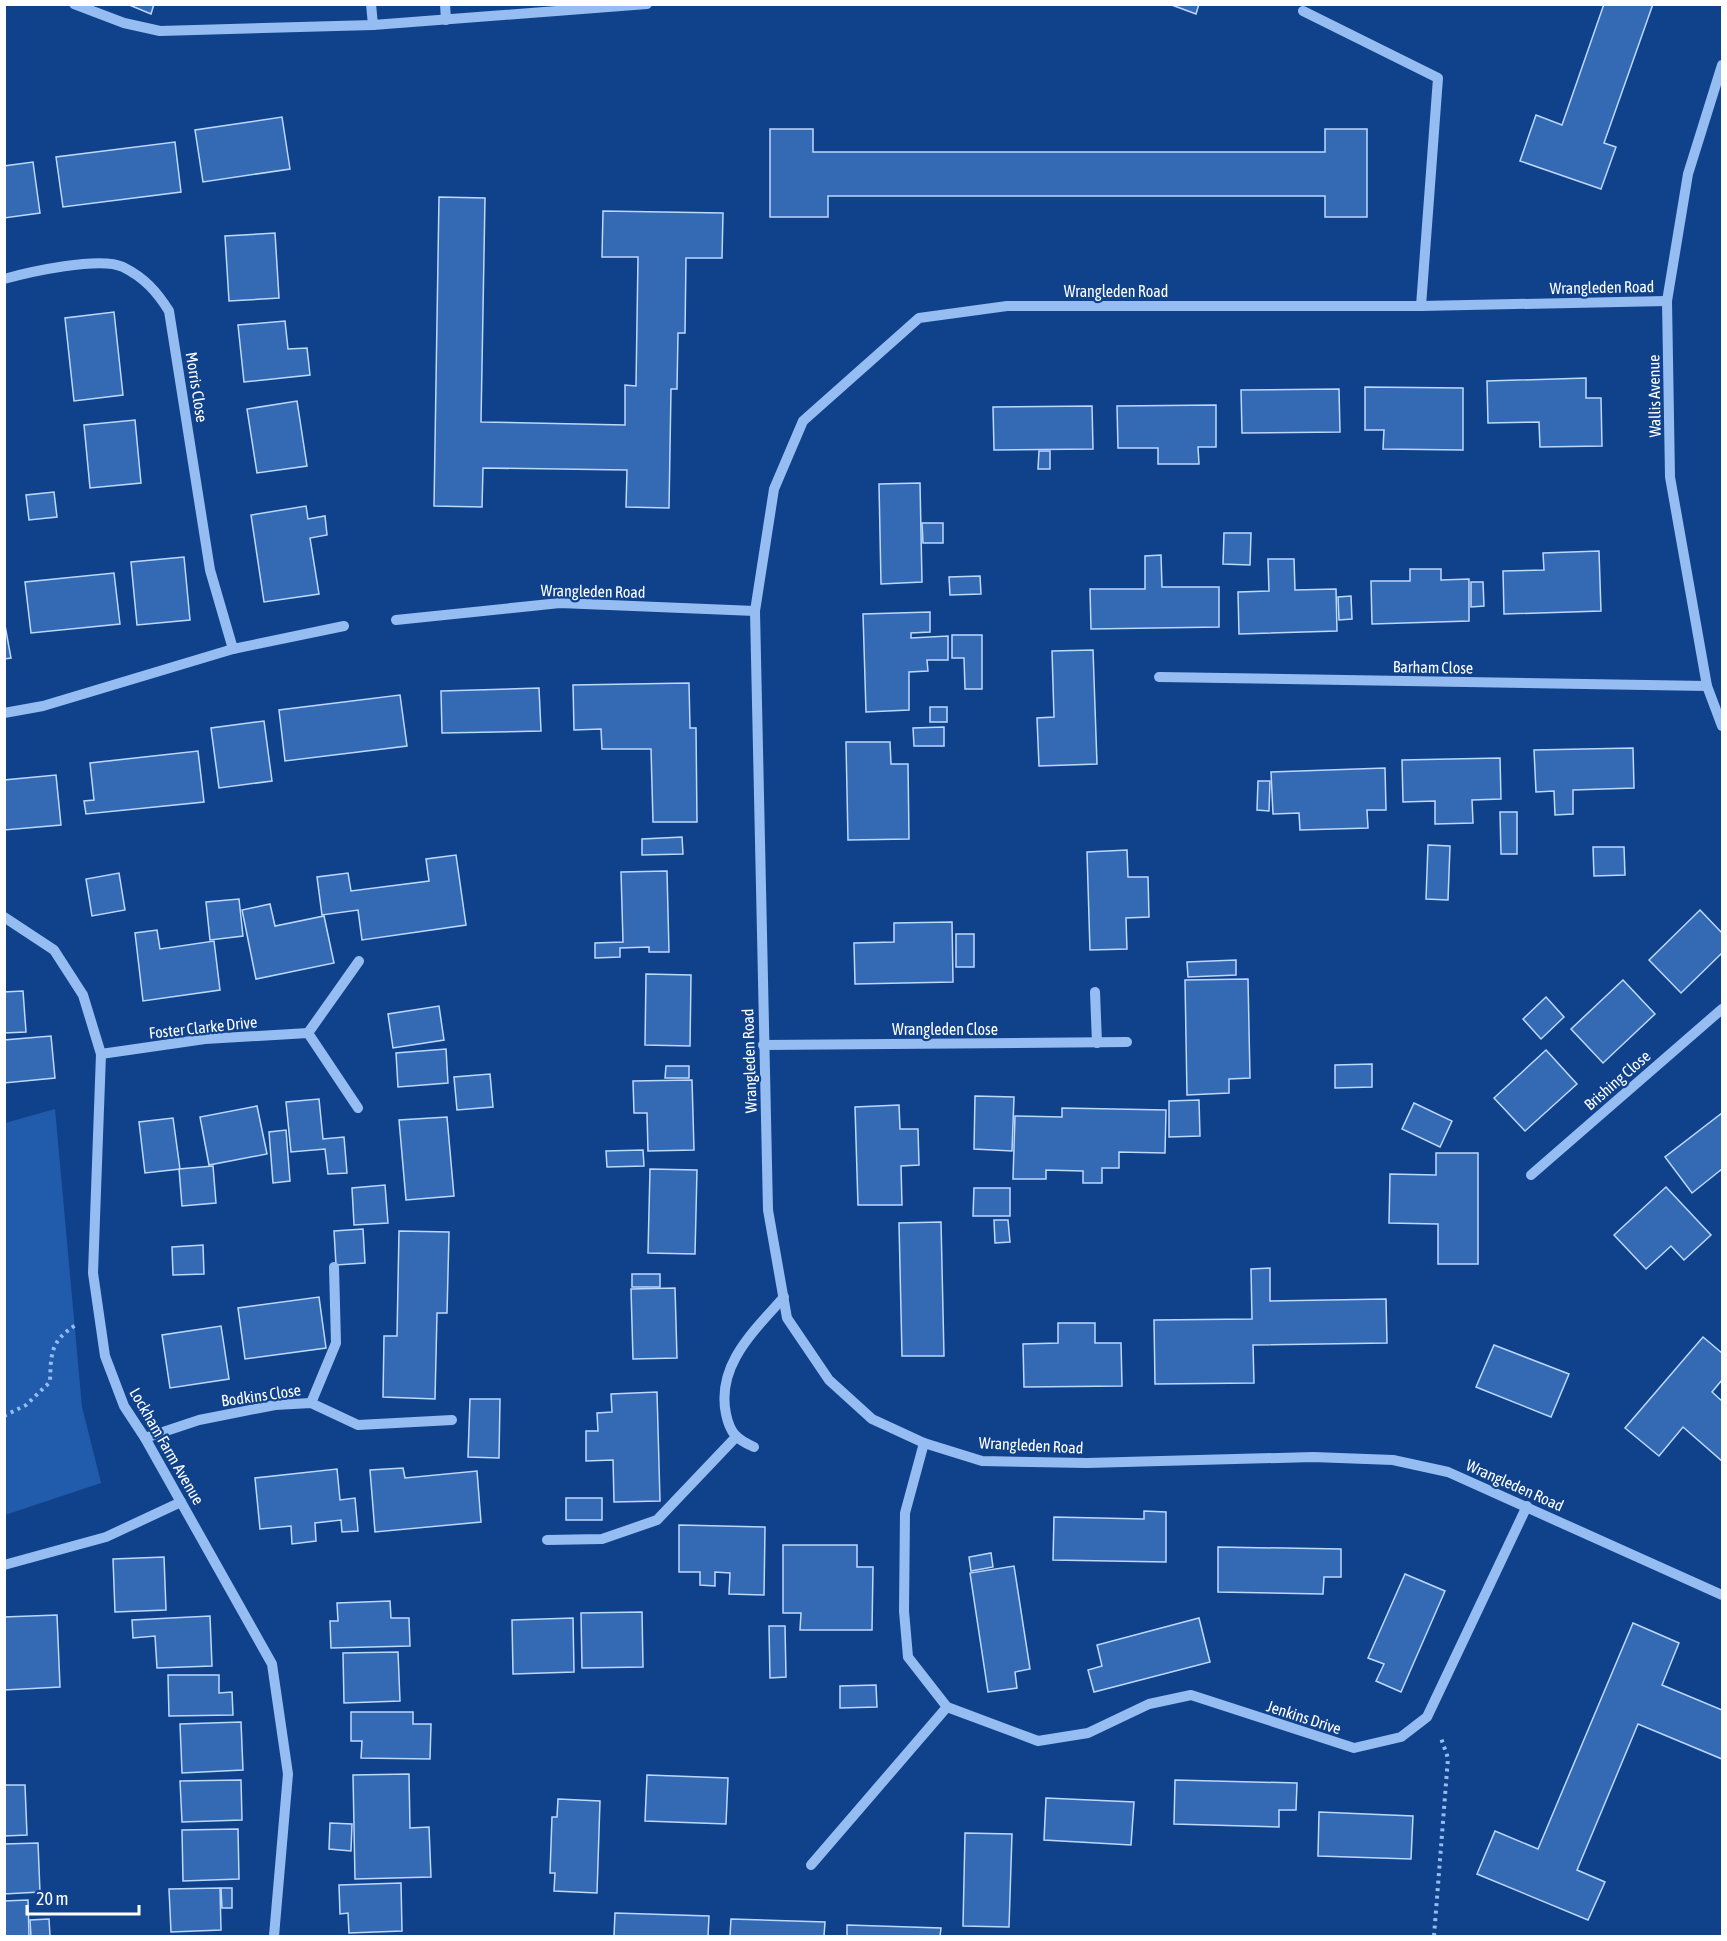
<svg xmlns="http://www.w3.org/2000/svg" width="1727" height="1941" font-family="'Asap Condensed',sans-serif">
<rect width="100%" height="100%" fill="#10428c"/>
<path fill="#215bac" d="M 55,1109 L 82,1407 L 101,1483 L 5,1515 L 5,1123 Z"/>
<g fill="#3469b4" stroke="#bdd8fd" stroke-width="1.5">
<path d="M 127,4 L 154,4 L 151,14 Z"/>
<path d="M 1169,4 L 1199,4 L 1196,14 Z"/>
<path d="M 1604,4 L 1653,4 L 1604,143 L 1616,147 L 1601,189 L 1520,161 L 1536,115 L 1562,125 Z"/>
<path d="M 282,117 L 290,169 L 203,182 L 195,130 Z"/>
<path d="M 770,129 L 813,129 L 813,152 L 1325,152 L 1325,129 L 1367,129 L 1367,217 L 1325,217 L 1325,196 L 828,196 L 828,217 L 770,217 Z"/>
<path d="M 175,142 L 181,192 L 63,207 L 56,157 Z"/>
<path d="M 33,162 L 40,213 L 4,218 L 4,166 Z"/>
<path d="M 439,197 L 485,198 L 481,422 L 625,425 L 625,385 L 636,386 L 638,257 L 602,257 L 603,211 L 723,213 L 722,258 L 686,258 L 685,333 L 678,333 L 677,389 L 671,389 L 669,508 L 626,507 L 627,470 L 483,468 L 482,507 L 434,506 Z"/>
<path d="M 275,233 L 279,298 L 229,301 L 225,236 Z"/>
<path d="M 114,312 L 123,395 L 74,401 L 65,318 Z"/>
<path d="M 285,321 L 288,349 L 307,348 L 310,375 L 244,382 L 238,325 Z"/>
<path d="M 1586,378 L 1586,398 L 1601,398 L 1602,446 L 1540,447 L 1539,422 L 1488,423 L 1487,381 Z"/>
<path d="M 1365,387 L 1463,388 L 1463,450 L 1383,449 L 1384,430 L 1365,430 Z"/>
<path d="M 1339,389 L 1340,432 L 1242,433 L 1241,390 Z"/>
<path d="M 297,401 L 307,466 L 257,473 L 247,409 Z"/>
<path d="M 1216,405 L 1216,447 L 1198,447 L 1199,464 L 1158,464 L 1158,448 L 1118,448 L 1117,406 Z"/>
<path d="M 1092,406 L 1093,449 L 994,450 L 993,407 Z"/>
<path d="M 135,420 L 141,483 L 90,488 L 84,425 Z"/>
<path d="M 1039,451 L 1050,451 L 1050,469 L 1038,469 Z"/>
<path d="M 920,483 L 922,582 L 881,584 L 879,484 Z"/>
<path d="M 54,492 L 57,517 L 29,520 L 26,495 Z"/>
<path d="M 306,506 L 308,519 L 325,516 L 327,535 L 310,538 L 319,594 L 264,602 L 251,515 Z"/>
<path d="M 922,523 L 943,523 L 943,543 L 923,543 Z"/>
<path d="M 1224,533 L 1251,533 L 1250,565 L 1223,564 Z"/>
<path d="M 1599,551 L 1601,611 L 1504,614 L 1503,571 L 1544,570 L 1543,553 Z"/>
<path d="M 1161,555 L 1162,587 L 1219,587 L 1219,627 L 1091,629 L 1090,589 L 1145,589 L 1145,556 Z"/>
<path d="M 184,557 L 190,620 L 137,625 L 131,562 Z"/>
<path d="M 1268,559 L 1294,559 L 1295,590 L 1336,589 L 1337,631 L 1239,634 L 1238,592 L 1269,591 Z"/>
<path d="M 1410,569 L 1441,569 L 1441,580 L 1469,579 L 1469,621 L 1372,624 L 1371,581 L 1410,581 Z"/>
<path d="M 114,573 L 120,624 L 31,633 L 25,582 Z"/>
<path d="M 980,576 L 981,594 L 950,595 L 949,577 Z"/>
<path d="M 1471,582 L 1483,582 L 1484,606 L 1471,607 Z"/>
<path d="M 1351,596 L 1352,619 L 1339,620 L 1338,597 Z"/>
<path d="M 930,612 L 930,632 L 911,633 L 911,638 L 948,636 L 948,660 L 927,660 L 928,671 L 909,672 L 909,710 L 866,712 L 863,614 Z"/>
<path d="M 4,620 L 11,658 L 4,659 Z"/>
<path d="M 952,635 L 982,635 L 982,689 L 965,689 L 964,658 L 952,658 Z"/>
<path d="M 1093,650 L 1097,764 L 1039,766 L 1037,718 L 1054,717 L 1052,651 Z"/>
<path d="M 689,683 L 690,728 L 696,728 L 697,822 L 653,822 L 651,749 L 602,749 L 601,729 L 574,730 L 573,685 Z"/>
<path d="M 539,688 L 541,731 L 442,733 L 441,691 Z"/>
<path d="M 400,695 L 407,746 L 285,761 L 279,710 Z"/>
<rect x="930" y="707" width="17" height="15"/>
<path d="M 264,721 L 272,781 L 219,788 L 211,728 Z"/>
<path d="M 944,727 L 944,746 L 914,746 L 913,728 Z"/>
<path d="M 846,742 L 890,742 L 891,764 L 908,764 L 909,839 L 848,840 Z"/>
<path d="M 1633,748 L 1634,788 L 1573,790 L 1573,814 L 1555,815 L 1554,791 L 1536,792 L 1534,750 Z"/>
<path d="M 198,751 L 204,802 L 86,814 L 84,801 L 94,800 L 90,763 Z"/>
<path d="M 1500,758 L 1501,799 L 1472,800 L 1473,823 L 1435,824 L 1435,801 L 1403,802 L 1402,760 Z"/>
<path d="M 1385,768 L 1386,810 L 1367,810 L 1368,828 L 1300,830 L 1299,813 L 1273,814 L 1271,772 Z"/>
<path d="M 56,775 L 61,825 L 4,830 L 4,780 Z"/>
<path d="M 1258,781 L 1270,781 L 1269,811 L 1257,810 Z"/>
<path d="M 1500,812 L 1517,812 L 1517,854 L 1501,854 Z"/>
<path d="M 682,837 L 683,854 L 642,855 L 642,839 Z"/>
<path d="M 1428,845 L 1450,846 L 1448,900 L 1426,899 Z"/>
<path d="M 1593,847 L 1624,847 L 1625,875 L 1594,876 Z"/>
<path d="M 1127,850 L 1128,877 L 1148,877 L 1149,917 L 1126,918 L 1127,949 L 1090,950 L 1087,852 Z"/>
<path d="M 456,855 L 466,925 L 362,940 L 358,910 L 322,915 L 317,877 L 348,873 L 351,891 L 429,881 L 426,859 Z"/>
<path d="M 667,871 L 669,952 L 649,952 L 649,947 L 620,948 L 620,957 L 595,958 L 595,943 L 623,942 L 621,872 Z"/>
<path d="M 119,873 L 125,910 L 92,916 L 86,879 Z"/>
<path d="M 239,899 L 243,936 L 210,940 L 206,902 Z"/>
<path d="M 270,904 L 275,926 L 324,916 L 334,963 L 256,979 L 242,910 Z"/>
<path d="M 1700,910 L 1722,933 L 1722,953 L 1681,993 L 1649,960 Z"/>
<path d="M 952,922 L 953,982 L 855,984 L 854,943 L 894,942 L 894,923 Z"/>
<path d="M 157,930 L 160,949 L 214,941 L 220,990 L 143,1001 L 135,933 Z"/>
<rect x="956" y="934" width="18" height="33"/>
<path d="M 1236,960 L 1236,975 L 1188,977 L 1187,962 Z"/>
<path d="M 646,974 L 691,975 L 690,1046 L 645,1045 Z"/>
<path d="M 1248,979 L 1250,1078 L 1229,1079 L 1229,1093 L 1187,1095 L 1185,980 Z"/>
<path d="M 1623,980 L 1655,1014 L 1603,1063 L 1571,1029 Z"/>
<path d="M 23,991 L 26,1032 L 4,1033 L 4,992 Z"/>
<path d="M 1546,997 L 1564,1017 L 1541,1039 L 1523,1019 Z"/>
<path d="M 439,1006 L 444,1040 L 393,1048 L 388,1014 Z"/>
<path d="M 51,1036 L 55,1078 L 4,1083 L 4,1040 Z"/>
<path d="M 446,1049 L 448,1083 L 398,1087 L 396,1053 Z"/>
<path d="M 1546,1050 L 1577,1084 L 1525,1131 L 1494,1098 Z"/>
<path d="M 1372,1064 L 1372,1087 L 1335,1088 L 1335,1065 Z"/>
<path d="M 666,1066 L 689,1066 L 689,1078 L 665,1078 Z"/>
<path d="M 490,1074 L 493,1107 L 457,1110 L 454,1077 Z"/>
<path d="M 692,1080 L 694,1150 L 648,1151 L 647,1113 L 634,1113 L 633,1081 Z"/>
<path d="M 975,1096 L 1014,1097 L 1012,1151 L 974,1149 Z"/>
<path d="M 319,1099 L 323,1139 L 344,1137 L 347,1173 L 328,1174 L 325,1149 L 291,1152 L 286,1102 Z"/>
<path d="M 1199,1100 L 1200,1136 L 1169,1137 L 1169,1101 Z"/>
<path d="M 1414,1103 L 1452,1121 L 1440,1147 L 1402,1129 Z"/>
<path d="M 899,1105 L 900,1129 L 918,1129 L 919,1165 L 901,1166 L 902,1205 L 858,1205 L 855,1107 Z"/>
<path d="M 257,1106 L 267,1154 L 209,1165 L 200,1117 Z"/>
<path d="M 1062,1108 L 1166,1110 L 1165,1153 L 1119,1152 L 1119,1168 L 1102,1168 L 1102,1183 L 1083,1183 L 1083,1171 L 1046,1170 L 1046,1179 L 1013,1179 L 1015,1116 L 1062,1117 Z"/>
<path d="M 1722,1113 L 1722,1169 L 1692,1193 L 1665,1157 Z"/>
<path d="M 447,1117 L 454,1196 L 406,1200 L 399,1120 Z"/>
<path d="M 173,1118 L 180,1169 L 145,1173 L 139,1122 Z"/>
<path d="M 286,1130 L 290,1181 L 273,1183 L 269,1132 Z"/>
<path d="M 643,1150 L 644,1166 L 607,1167 L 606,1151 Z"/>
<path d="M 1436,1153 L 1478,1153 L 1478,1264 L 1438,1264 L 1438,1224 L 1389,1223 L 1390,1174 L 1436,1175 Z"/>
<path d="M 213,1166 L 216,1203 L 182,1206 L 179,1169 Z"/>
<path d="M 650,1169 L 697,1170 L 695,1254 L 648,1253 Z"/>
<path d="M 385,1185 L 388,1223 L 354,1225 L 352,1188 Z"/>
<path d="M 1666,1187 L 1711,1235 L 1684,1260 L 1671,1246 L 1646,1269 L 1614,1235 Z"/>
<path d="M 974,1188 L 1010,1188 L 1010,1216 L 973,1216 Z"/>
<path d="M 994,1220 L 1008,1220 L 1010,1242 L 995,1243 Z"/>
<path d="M 941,1222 L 944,1356 L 902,1356 L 899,1223 Z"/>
<path d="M 363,1229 L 365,1263 L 336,1265 L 334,1231 Z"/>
<path d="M 399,1231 L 449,1232 L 447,1313 L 437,1313 L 435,1399 L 383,1397 L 384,1336 L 397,1336 Z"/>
<path d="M 203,1245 L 204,1274 L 173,1275 L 172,1247 Z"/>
<path d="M 1270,1268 L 1270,1301 L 1386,1299 L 1387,1343 L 1253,1345 L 1254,1383 L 1155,1384 L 1154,1320 L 1252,1319 L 1251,1269 Z"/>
<rect x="632" y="1274" width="28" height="13"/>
<path d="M 675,1288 L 677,1358 L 633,1359 L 631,1289 Z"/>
<path d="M 319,1297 L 326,1348 L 245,1359 L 238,1308 Z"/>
<path d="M 1058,1323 L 1095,1323 L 1095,1343 L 1121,1343 L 1122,1386 L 1024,1387 L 1023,1344 L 1058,1343 Z"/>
<path d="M 221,1326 L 229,1379 L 170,1388 L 162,1335 Z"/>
<path d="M 1703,1337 L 1722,1353 L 1722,1380 L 1712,1392 L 1722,1401 L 1722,1461 L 1683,1427 L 1659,1456 L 1625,1428 Z"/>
<path d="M 1494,1345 L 1569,1374 L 1551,1417 L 1476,1387 Z"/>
<path d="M 657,1392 L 660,1501 L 614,1502 L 613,1460 L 586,1461 L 586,1431 L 598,1431 L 597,1413 L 612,1412 L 611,1394 Z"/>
<path d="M 470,1399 L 500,1399 L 499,1458 L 468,1457 Z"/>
<path d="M 403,1468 L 405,1478 L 477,1471 L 481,1522 L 375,1532 L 370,1470 Z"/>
<path d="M 337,1469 L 340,1500 L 355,1498 L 358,1531 L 342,1532 L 341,1520 L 315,1523 L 316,1541 L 292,1544 L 291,1526 L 260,1529 L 255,1478 Z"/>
<rect x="566" y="1498" width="36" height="22"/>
<path d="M 1144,1511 L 1166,1512 L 1166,1562 L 1053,1560 L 1054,1517 L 1144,1519 Z"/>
<path d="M 679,1525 L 765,1527 L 764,1595 L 729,1594 L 730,1573 L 715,1572 L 715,1586 L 700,1585 L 700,1572 L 679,1572 Z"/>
<path d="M 783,1545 L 857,1545 L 857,1567 L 873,1567 L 872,1630 L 800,1630 L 801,1613 L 783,1613 Z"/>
<path d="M 1218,1547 L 1341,1549 L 1341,1577 L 1324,1577 L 1323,1594 L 1218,1592 Z"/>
<path d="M 991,1553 L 993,1567 L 971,1571 L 969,1557 Z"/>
<path d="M 164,1557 L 166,1610 L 115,1612 L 113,1559 Z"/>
<path d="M 1014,1566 L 1030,1669 L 1015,1672 L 1017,1688 L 988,1692 L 970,1573 Z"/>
<path d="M 1405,1574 L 1445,1591 L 1401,1692 L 1376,1681 L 1384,1664 L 1368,1658 Z"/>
<path d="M 390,1601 L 391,1618 L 409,1618 L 410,1646 L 331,1648 L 330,1621 L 338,1621 L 337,1603 Z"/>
<path d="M 642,1612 L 643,1667 L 582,1668 L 581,1613 Z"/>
<path d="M 57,1615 L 60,1687 L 4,1690 L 4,1617 Z"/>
<path d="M 210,1616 L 212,1666 L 157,1668 L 155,1636 L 133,1638 L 132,1620 Z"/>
<path d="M 573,1618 L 574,1672 L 513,1674 L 512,1620 Z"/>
<path d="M 1199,1618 L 1210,1662 L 1094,1692 L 1088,1670 L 1102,1666 L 1097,1645 Z"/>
<path d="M 1633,1623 L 1679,1643 L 1662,1685 L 1722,1710 L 1722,1759 L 1638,1724 L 1577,1870 L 1605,1882 L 1588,1920 L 1477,1874 L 1495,1831 L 1538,1849 Z"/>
<path d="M 769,1626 L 785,1626 L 786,1677 L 770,1678 Z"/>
<path d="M 398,1652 L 400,1701 L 344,1703 L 343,1653 Z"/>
<path d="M 168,1675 L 219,1675 L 219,1693 L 232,1692 L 233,1715 L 169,1716 Z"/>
<path d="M 876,1685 L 877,1707 L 840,1708 L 840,1686 Z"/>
<path d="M 351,1712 L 413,1712 L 413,1724 L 431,1724 L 430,1759 L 361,1758 L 362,1741 L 351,1741 Z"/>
<path d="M 241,1722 L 243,1770 L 182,1773 L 180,1724 Z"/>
<path d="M 409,1774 L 410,1828 L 429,1827 L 431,1877 L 355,1879 L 353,1775 Z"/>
<path d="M 647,1775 L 728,1778 L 726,1824 L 645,1821 Z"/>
<path d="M 241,1780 L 242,1820 L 182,1822 L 180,1781 Z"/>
<path d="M 1175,1780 L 1297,1783 L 1296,1810 L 1279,1810 L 1279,1827 L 1174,1824 Z"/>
<path d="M 4,1785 L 25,1785 L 27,1835 L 4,1836 Z"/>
<path d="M 1046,1798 L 1134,1802 L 1131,1845 L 1044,1840 Z"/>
<path d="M 558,1799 L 600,1801 L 597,1893 L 554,1891 L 555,1873 L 550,1873 L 552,1817 L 557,1817 Z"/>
<path d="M 1319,1812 L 1413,1816 L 1411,1859 L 1318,1856 Z"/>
<path d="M 330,1823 L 352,1824 L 351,1851 L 329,1849 Z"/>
<path d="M 238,1829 L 239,1879 L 183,1881 L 182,1830 Z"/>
<path d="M 965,1833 L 1012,1834 L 1009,1927 L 963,1926 Z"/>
<path d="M 38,1843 L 40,1892 L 4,1894 L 4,1844 Z"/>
<path d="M 401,1883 L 402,1931 L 349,1933 L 348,1913 L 340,1914 L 339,1885 Z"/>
<path d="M 220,1888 L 221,1930 L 171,1932 L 169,1889 Z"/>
<path d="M 221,1888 L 232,1888 L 232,1908 L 222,1908 Z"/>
<path d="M 28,1900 L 29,1936 L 4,1936 L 4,1901 Z"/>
<path d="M 615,1913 L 709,1916 L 708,1936 L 614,1936 Z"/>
<path d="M 49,1919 L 50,1936 L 31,1936 L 30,1920 Z"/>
<path d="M 731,1919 L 825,1922 L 824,1936 L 730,1936 Z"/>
<path d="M 847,1925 L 941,1928 L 940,1936 L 847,1936 Z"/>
</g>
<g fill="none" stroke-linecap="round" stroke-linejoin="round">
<g stroke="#96bdf2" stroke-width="4" stroke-dasharray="3 4.5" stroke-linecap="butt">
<path d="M 4,1416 L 26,1405 L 50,1382 C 51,1354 50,1341 76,1325"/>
<path d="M 1434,1936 L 1448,1758 L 1441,1738"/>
</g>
<g stroke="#96bdf2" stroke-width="10">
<path d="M 74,4 L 124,23 L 160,31 L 373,25 L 647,4"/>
<path d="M 371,4 L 373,25"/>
<path d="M 445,4 L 446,20"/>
<path d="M 1303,11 L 1438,78 L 1421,306"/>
<path d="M 1722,65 L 1688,174 L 1667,301 L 1670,477 L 1707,686 L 1722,726"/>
<path d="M 4,279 C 29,272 100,256 123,267 C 145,278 157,292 169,311 L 210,570 L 233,649"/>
<path d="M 1667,301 L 1421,306 L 1007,306 L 919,318 L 803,421 L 774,489 L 755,611 L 768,1210 L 787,1318 L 829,1380 L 872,1419 L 924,1443 L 982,1461 L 1087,1463 L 1313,1457 L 1393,1460 L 1448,1472 L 1722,1595"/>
<path d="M 396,620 L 560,603 L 755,611"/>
<path d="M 1159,677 L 1707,686"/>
<path d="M 4,713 L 43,706 L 233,649 L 344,626"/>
<path d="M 4,917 L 54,950 L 83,995 L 101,1054 L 93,1273 L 105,1356 L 124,1406 L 145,1438 L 272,1664 L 288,1774 L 274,1936"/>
<path d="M 1095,992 L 1097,1043"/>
<path d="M 308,1033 L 359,961"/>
<path d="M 763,1045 L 1127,1042"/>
<path d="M 101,1054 L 205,1039 L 308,1033 L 358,1108"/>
<path d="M 1531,1175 L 1722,1009"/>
<path d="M 311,1403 L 336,1343 L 334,1267"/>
<path d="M 145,1438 L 199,1420 L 275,1405 L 311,1403 L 358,1425 L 452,1420"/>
<path d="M 924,1443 L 905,1513 L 904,1611 L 908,1657 L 947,1707 L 1038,1741 L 1088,1733 L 1149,1704 L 1191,1695 L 1354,1748 L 1401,1737 L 1427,1717 L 1527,1506"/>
<path d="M 754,1447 C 736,1439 730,1433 726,1414 C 716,1365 754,1331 784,1297"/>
<path d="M 547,1540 L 602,1539 L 657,1520 L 735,1438"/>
<path d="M 4,1565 L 106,1537 L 181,1502"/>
<path d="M 811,1865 L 947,1707"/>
</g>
</g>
<g text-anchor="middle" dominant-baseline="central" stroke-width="4.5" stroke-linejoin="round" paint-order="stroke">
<g font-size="16" fill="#fff" stroke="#10428c">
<text transform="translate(1602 287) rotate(-1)">Wrangleden Road</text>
<text x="1116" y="291">Wrangleden Road</text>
<text transform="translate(197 387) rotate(81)">Morris Close</text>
<text transform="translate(1654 396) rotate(-91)">Wallis Avenue</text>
<text transform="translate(593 591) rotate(1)">Wrangleden Road</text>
<text transform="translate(1433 667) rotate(1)">Barham Close</text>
<text transform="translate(203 1027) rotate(-6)">Foster Clarke Drive</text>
<text x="945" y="1029">Wrangleden Close</text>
<text transform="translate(749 1061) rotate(-92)">Wrangleden Road</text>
<text transform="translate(1617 1080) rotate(-41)">Brishing Close</text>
<text transform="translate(261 1395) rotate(-8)">Bodkins Close</text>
<text transform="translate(1031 1445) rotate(3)">Wrangleden Road</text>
<text transform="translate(167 1446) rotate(60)">Lockham Farm Avenue</text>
<text transform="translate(1515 1485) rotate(24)">Wrangleden Road</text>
<text transform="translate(1304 1717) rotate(18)">Jenkins Drive</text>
</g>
</g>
<rect width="1727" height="1941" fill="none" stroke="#ffffff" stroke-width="12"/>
<path d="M27 1905v9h112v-9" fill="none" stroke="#ffffff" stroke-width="3"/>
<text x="36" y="1905" font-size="18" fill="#ffffff" stroke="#10428c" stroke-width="4.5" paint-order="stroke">20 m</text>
</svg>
